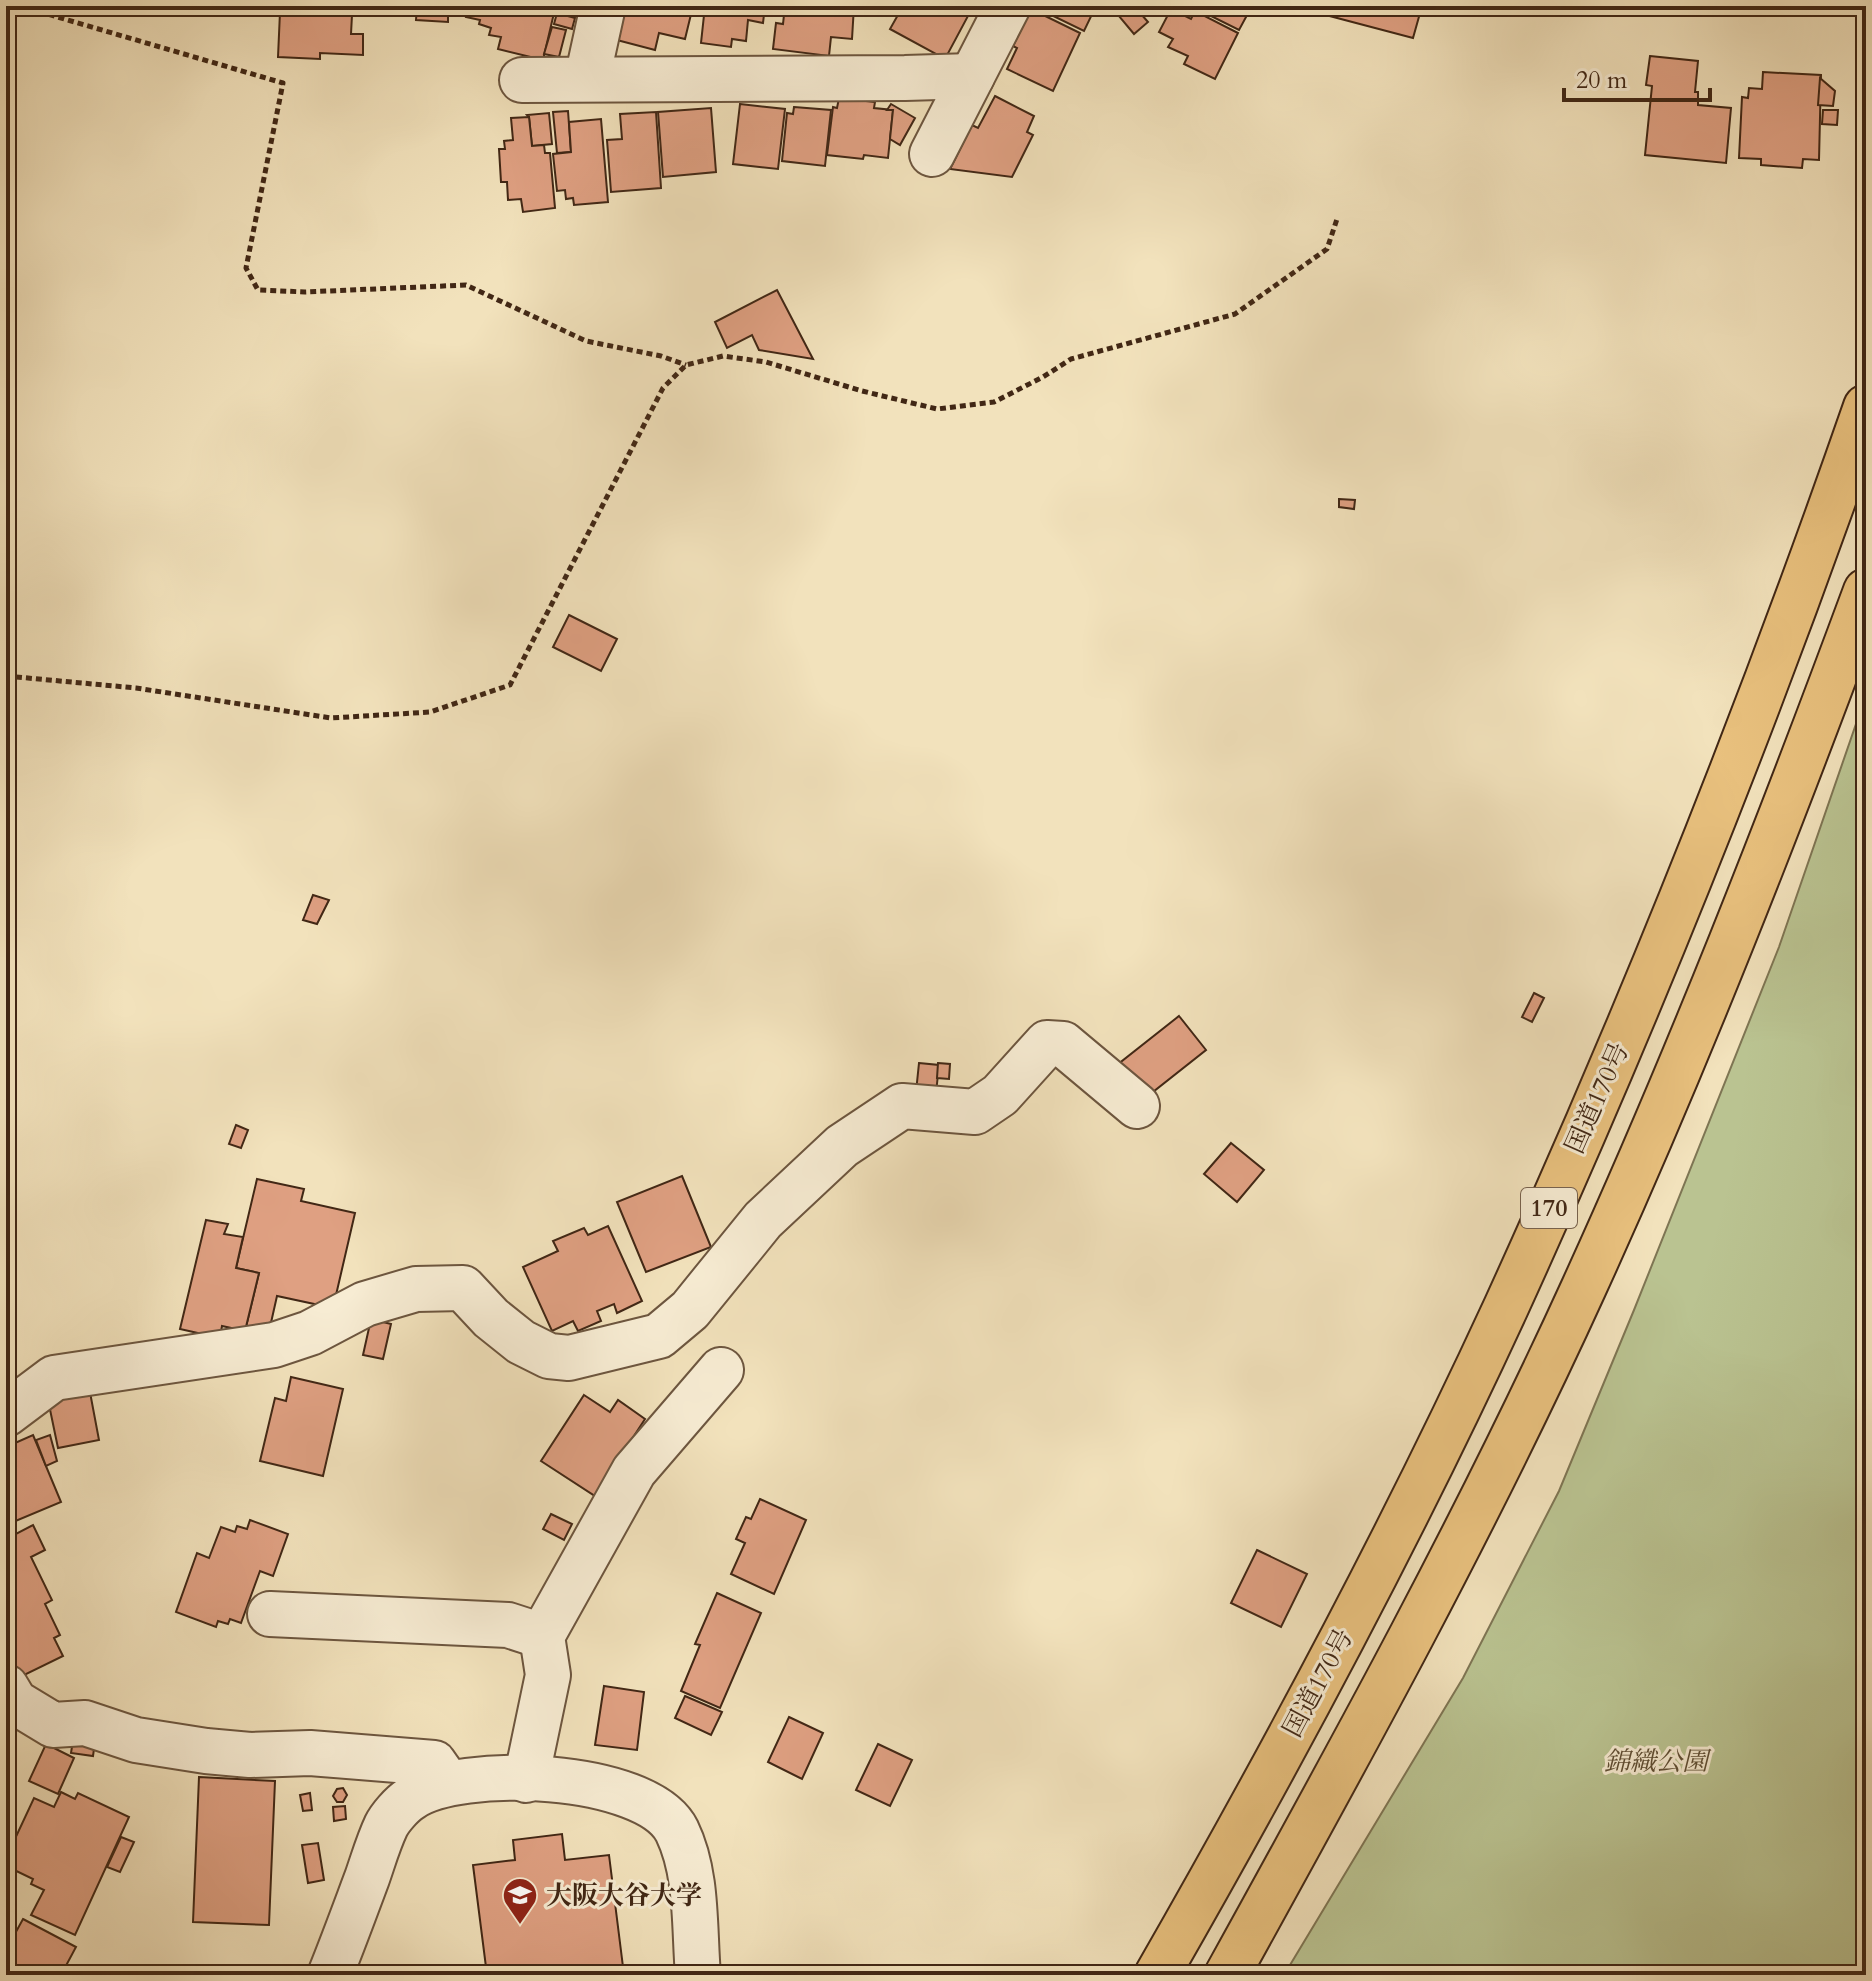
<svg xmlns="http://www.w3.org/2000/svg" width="1872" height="1981" font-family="Cardo,'Noto Serif JP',serif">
<rect width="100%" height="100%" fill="#f2e2bc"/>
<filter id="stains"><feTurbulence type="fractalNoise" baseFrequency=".0025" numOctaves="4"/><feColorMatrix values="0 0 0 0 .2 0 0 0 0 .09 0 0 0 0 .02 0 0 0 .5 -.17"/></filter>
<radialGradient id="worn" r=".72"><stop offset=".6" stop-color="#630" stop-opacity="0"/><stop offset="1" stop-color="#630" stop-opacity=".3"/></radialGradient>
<path fill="#bac391" stroke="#7e7553" stroke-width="2" d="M 1866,695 L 1866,1975 L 1284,1975 L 1463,1678 L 1559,1491 L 1634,1310 L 1779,947 Z"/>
<g fill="#dfa082" stroke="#412715" stroke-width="2">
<path d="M 283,6 L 332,6 L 332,9 Z"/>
<path d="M 417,6 L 463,6 L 462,16 L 448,15 L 448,22 L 416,20 Z"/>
<path d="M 469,6 L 527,6 L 554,13 L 543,60 L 498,49 L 501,37 L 489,35 L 491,28 L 479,24 L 480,20 L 466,17 Z"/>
<path d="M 621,6 L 693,6 L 685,39 L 659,33 L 655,50 L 613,39 Z"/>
<path d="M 705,6 L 765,6 L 763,23 L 748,20 L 746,41 L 732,39 L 731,47 L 701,43 Z"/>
<path d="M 785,6 L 854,6 L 852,39 L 831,37 L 829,56 L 773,49 L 776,23 L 783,24 Z"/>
<path d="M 903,6 L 951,6 L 968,16 L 945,59 L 890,29 Z"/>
<path d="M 1046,6 L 1096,6 L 1084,31 L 1043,11 Z"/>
<path d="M 1129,6 L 1134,6 L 1148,22 L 1134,34 L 1118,15 Z"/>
<path d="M 1191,6 L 1252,6 L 1239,30 Z"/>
<path d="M 1304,6 L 1422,6 L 1413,38 L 1303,9 Z"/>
<path d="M 1031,9 L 1080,33 L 1053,91 L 1007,69 L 1017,48 L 1013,46 Z"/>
<path d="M 1171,9 L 1191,19 L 1195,11 L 1238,33 L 1215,79 L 1184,64 L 1188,56 L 1168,47 L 1173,39 L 1159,32 Z"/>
<path d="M 280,12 L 352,15 L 351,34 L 363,34 L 363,55 L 320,53 L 320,59 L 278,57 Z"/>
<path d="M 557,13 L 575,18 L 572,29 L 554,24 Z"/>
<path d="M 552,27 L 566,30 L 559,57 L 544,54 Z"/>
<path d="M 1650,56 L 1698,61 L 1695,92 L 1698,92 L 1698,105 L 1731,108 L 1726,163 L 1645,155 L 1652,86 L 1646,85 Z"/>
<path d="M 1763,72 L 1821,75 L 1819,160 L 1803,159 L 1802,168 L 1761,165 L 1761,159 L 1739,158 L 1742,97 L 1748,98 L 1749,88 L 1762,89 Z"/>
<path d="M 1820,78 L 1835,91 L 1833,106 L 1818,105 Z"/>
<path d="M 995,96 L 1034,116 L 1027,132 L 1033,135 L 1012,177 L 950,169 L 972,125 L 978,128 Z"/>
<path d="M 839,98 L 875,102 L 874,108 L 893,110 L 888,158 L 864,155 L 863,159 L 827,155 L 833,107 L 837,108 Z"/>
<path d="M 740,104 L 785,109 L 778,169 L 733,164 Z"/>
<path d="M 891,104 L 915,118 L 900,145 L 890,139 L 893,110 L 887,110 Z"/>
<path d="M 794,107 L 831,110 L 825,166 L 782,161 L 787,113 L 793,114 Z"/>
<path d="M 711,108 L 716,172 L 663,177 L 658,112 Z"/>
<path d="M 1823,110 L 1838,110 L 1837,125 L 1822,124 Z"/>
<path d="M 568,111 L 571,152 L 557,153 L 553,112 Z"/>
<path d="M 656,112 L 661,188 L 611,192 L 607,140 L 622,139 L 620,114 Z"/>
<path d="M 549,113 L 552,144 L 532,146 L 529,117 L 527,115 Z"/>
<path d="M 529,117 L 532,146 L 544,145 L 545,153 L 550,153 L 555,208 L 523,212 L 521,199 L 508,200 L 507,182 L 501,182 L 499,149 L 505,149 L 504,141 L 513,140 L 511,118 Z"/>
<path d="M 601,119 L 608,202 L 574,205 L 573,198 L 566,199 L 565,190 L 557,191 L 553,154 L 571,152 L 569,122 Z"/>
<path d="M 777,290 L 813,359 L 759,350 L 752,335 L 727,348 L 715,322 Z"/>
<path d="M 1339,499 L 1355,500 L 1354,509 L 1339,507 Z"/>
<path d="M 569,615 L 617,639 L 601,671 L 553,647 Z"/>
<path d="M 313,895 L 329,900 L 317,924 L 303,920 Z"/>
<path d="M 1534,993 L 1544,998 L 1532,1022 L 1522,1017 Z"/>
<path d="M 1179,1016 L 1206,1050 L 1144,1099 L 1117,1065 Z"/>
<path d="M 919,1063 L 939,1065 L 936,1093 L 916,1092 Z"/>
<path d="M 938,1063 L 950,1064 L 949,1079 L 937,1078 Z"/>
<path d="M 236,1125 L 248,1130 L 241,1148 L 229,1144 Z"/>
<path d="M 1231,1143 L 1264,1170 L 1237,1202 L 1204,1174 Z"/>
<path d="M 682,1176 L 711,1247 L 646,1272 L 617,1202 Z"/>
<path d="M 257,1179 L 304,1189 L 301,1201 L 355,1213 L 333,1308 L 277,1296 L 268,1336 L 245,1331 L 259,1273 L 236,1268 Z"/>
<path d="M 206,1220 L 228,1224 L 224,1234 L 243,1237 L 236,1268 L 259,1273 L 245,1331 L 222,1326 L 220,1338 L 180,1329 Z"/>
<path d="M 608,1226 L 642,1301 L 617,1313 L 614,1304 L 597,1311 L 601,1321 L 578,1331 L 573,1321 L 552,1331 L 523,1267 L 558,1251 L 553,1241 L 584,1228 L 588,1235 Z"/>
<path d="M 371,1319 L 391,1324 L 383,1359 L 363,1355 Z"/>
<path d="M 291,1377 L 343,1389 L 323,1476 L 260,1461 L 275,1398 L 286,1401 Z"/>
<path d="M 89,1387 L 99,1440 L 58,1448 L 47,1395 Z"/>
<path d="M 584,1395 L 610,1412 L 618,1400 L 645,1419 L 595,1496 L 541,1461 Z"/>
<path d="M 33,1435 L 61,1502 L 6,1525 L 6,1447 Z"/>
<path d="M 50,1435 L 57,1461 L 46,1466 L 36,1440 Z"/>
<path d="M 760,1499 L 806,1520 L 774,1594 L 731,1574 L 745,1543 L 736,1539 L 746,1517 L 751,1519 Z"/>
<path d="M 551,1514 L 572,1524 L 564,1540 L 543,1529 Z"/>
<path d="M 250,1520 L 288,1534 L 273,1576 L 260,1571 L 241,1623 L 230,1619 L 228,1624 L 218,1621 L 216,1627 L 176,1612 L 197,1553 L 209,1558 L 221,1527 L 235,1532 L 237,1526 L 247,1529 Z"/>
<path d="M 33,1525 L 45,1550 L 31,1557 L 52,1600 L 45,1604 L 60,1635 L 54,1638 L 63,1656 L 14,1680 L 6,1664 L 6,1539 Z"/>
<path d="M 1257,1550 L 1307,1574 L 1281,1627 L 1231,1603 Z"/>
<path d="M 717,1593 L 761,1613 L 720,1708 L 681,1691 L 700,1645 L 695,1644 Z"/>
<path d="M 604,1686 L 644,1692 L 637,1750 L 595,1745 Z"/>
<path d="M 685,1696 L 722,1712 L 711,1735 L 675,1718 Z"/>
<path d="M 789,1717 L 823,1733 L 802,1779 L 768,1762 Z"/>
<path d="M 73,1740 L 95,1742 L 93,1756 L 71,1753 Z"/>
<path d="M 46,1744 L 74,1758 L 58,1794 L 29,1781 Z"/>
<path d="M 878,1744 L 912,1760 L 890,1806 L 856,1790 Z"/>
<path d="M 199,1777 L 275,1781 L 269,1925 L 193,1922 Z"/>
<path d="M 343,1788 L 347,1795 L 343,1802 L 337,1802 L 333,1796 L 337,1789 Z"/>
<path d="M 61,1792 L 75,1799 L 78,1793 L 129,1817 L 75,1935 L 31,1915 L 44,1890 L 31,1884 L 33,1879 L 6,1866 L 6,1858 L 34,1798 L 54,1807 Z"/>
<path d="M 310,1793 L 312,1810 L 303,1811 L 300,1795 Z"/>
<path d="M 345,1806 L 346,1819 L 334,1821 L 333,1807 Z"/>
<path d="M 562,1834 L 565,1860 L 609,1855 L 624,1975 L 487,1975 L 473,1865 L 515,1860 L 513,1840 Z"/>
<path d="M 121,1837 L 134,1842 L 120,1872 L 107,1867 Z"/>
<path d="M 318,1843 L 324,1880 L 308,1883 L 302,1845 Z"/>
<path d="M 23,1919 L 76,1947 L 61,1975 L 23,1975 L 6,1957 L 6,1950 Z"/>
<path d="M 416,1966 L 417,1975 L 401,1975 L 401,1967 Z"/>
</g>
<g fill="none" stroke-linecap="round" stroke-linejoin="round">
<g stroke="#6d563f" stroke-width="48">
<g id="minor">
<path d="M 587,79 L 603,6"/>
<path d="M 522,80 L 905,78 L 972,76"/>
<path d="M 932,154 L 1008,6"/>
<path d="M 6,1414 L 54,1378 L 274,1345 L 310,1333 L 365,1304 L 416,1289 L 463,1288 L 491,1318 L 521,1342 L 549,1356 L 569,1358 L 659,1336 L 690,1310 L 763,1220 L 842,1146 L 902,1106 L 975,1112 L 1000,1095 L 1047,1043 L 1063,1044 L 1137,1106"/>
<path d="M 270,1614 L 508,1625 L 542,1636"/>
<path d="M 6,1687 L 15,1702 L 53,1725 L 85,1723 L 136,1740 L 206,1751 L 250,1755 L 310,1753 L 434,1763 L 448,1783"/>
<path d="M 526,1780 L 548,1675 L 542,1636 L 634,1471 L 721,1370"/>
</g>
</g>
<g stroke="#6d563f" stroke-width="48">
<path id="tertiary" d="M 330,1975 C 343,1943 355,1910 367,1878 C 373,1861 378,1843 386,1826 C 390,1818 401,1805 410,1799 C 458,1764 647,1771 677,1831 C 698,1874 694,1929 698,1975"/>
</g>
<g stroke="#412715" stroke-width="48">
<g id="trunk">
<path d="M 1157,1975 C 1282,1757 1401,1535 1506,1307 C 1640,1013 1760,712 1866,407"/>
<path d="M 1227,1975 C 1352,1749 1477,1522 1584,1287 C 1688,1059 1779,826 1866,591"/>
</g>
</g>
<g stroke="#412715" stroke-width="5" stroke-dasharray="6 4" stroke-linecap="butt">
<path d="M 20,6 L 283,83 L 246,268 L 258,290 L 305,292 L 466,285 L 586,341 L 661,356 L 686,365"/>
<path d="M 6,676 L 136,688 L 331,718 L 430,712 L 510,685 L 663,388 L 686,365 L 723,356 L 766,362 L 862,391 L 937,409 L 994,402 L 1043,377 L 1071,359 L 1235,314 L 1327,249 L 1337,219"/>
</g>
<use href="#minor" stroke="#f7ecd3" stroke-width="44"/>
<use href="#tertiary" stroke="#f7ecd3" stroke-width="44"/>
<use href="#trunk" stroke="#e9c17e" stroke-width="44"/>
</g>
<defs>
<g id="university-pin" transform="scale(1.8)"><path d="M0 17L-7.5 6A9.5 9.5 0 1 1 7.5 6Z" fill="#8f2418" stroke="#f7ecd3"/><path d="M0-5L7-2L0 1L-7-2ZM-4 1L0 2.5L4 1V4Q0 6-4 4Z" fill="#fff"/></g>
</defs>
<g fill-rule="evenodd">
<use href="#university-pin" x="520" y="1895"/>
</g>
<g text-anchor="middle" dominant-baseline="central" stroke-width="6" stroke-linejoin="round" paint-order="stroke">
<rect fill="#f7ecd3" stroke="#78624e" stroke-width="2" x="1521" y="1188" width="56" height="40" rx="6"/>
<g font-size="24" font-weight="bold" fill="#412715">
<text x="1549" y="1208">170</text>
</g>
<g font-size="26" fill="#412715" stroke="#f7ecd3">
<text transform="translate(1597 1098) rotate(-66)">国道170号</text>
<text transform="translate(1318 1683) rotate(-62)">国道170号</text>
</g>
<g font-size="26" font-style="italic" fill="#5f4e34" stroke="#f7ecd3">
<text x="1656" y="1761">錦織公園</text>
</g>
<g font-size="26" font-weight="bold" fill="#412715" stroke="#f7ecd3" text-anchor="start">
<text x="546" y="1895">大阪大谷大学</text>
</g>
</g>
<rect width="1872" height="1981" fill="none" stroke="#f2e2bc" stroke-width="32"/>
<rect x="8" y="8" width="1856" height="1965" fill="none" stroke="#412715" stroke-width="4"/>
<rect x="16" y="16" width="1840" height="1949" fill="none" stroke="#412715" stroke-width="2"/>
<path d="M1564 88v12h146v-12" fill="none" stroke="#412715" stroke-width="4"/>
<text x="1576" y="88" font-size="24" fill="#412715" stroke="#f7ecd3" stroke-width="6" paint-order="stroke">20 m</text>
<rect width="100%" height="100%" filter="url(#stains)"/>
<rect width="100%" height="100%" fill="url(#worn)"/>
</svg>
